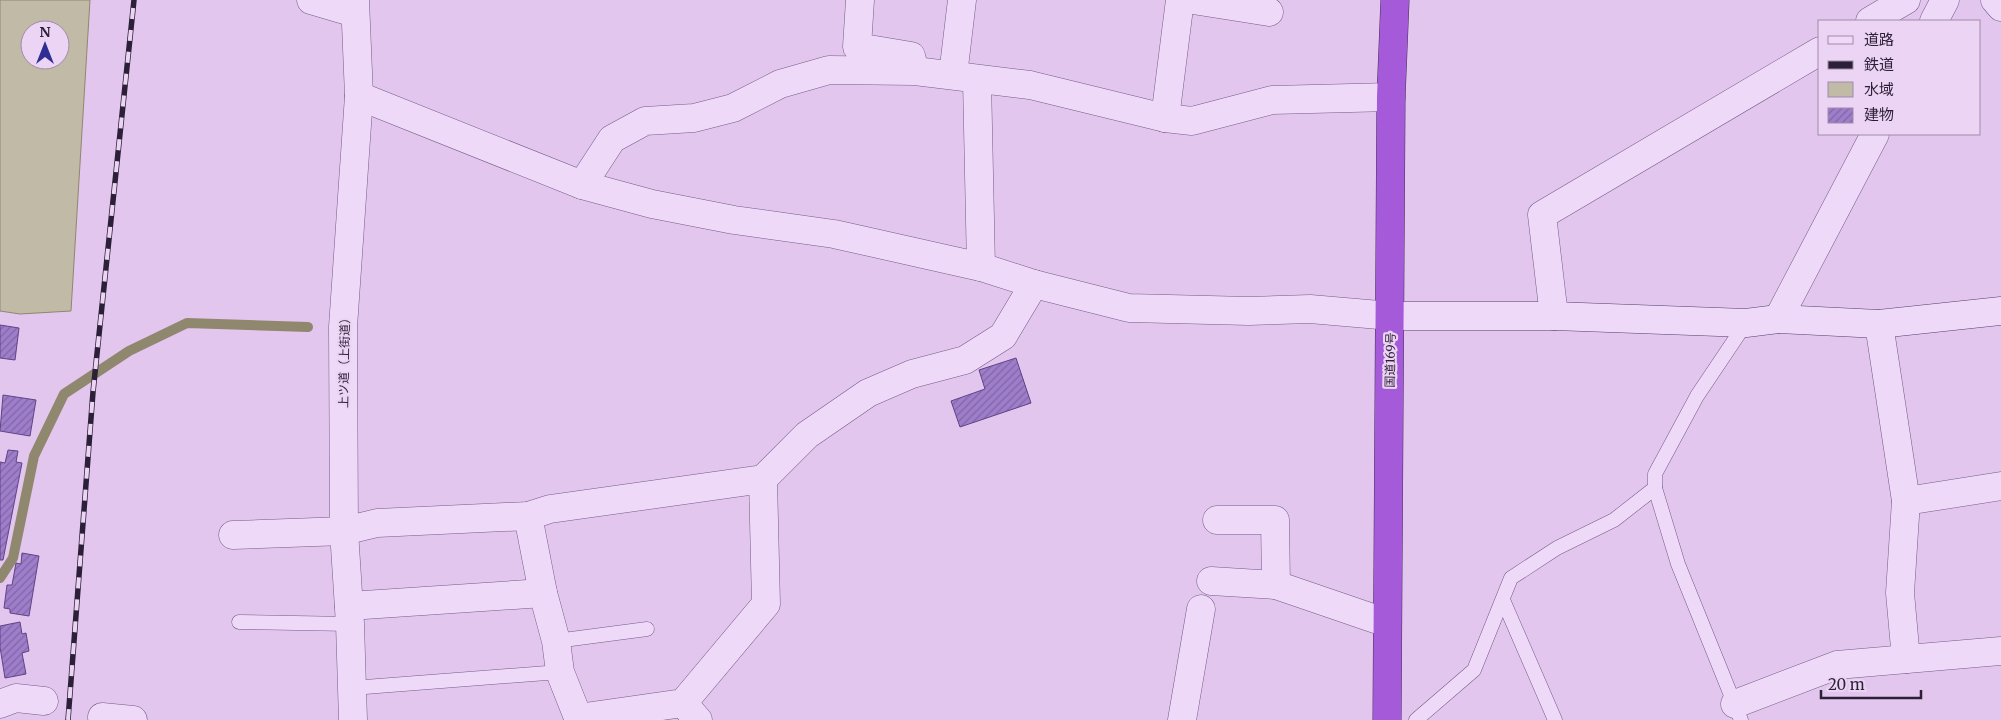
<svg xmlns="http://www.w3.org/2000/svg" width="2001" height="720" font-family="Merriweather,'Noto Sans JP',serif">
<defs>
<pattern id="building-hatch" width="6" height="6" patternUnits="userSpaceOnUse" patternTransform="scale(1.25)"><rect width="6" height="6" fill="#9e7dca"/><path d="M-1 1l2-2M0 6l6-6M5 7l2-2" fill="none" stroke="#8166a5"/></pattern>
</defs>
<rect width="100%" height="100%" fill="#e2c6ed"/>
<path fill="#c0baa7" stroke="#8f876e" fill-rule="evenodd" d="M 0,0 L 90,0 L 71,311 L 20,314 L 0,311 ZM 30,30 L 60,30 L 60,60 L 30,60 Z"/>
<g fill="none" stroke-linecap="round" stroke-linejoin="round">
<path stroke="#8f876e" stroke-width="10" d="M 0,578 L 13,558 L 34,456 L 64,394 L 129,351 L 187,323 L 308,327"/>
</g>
<g fill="url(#building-hatch)" stroke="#5f4386">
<path d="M 0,325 L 19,328 L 15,360 L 0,358 Z"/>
<path d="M 1016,358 L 1031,403 L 960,427 L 951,401 L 985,389 L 979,370 Z"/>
<path d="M 3,395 L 36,400 L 30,436 L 0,431 Z"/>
<path d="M 8,450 L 18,451 L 16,462 L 22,463 L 3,560 L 0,560 L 0,462 L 5,463 Z"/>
<path d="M 22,553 L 39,556 L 29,616 L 10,613 L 10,609 L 4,608 L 7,585 L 12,585 L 16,563 L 21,564 Z"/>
<path d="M 20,622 L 22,634 L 26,633 L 29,651 L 22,653 L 26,674 L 5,678 L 0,647 L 0,626 Z"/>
</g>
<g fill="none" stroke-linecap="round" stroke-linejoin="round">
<g stroke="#745c87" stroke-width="15">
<g id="lane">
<path d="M 1655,488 L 1678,564 L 1741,720"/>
<path d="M 1503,600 L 1555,720"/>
<path d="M 239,622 L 350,624"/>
<path d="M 556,641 L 647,629"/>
<path d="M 352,688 L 560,672"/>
<path d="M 1416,720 L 1474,670 L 1511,578 L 1557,548 L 1614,520 L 1655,488 L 1655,474 L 1697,396 L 1746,323"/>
</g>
</g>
<g stroke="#745c87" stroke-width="29">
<g id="street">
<path d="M 311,0 L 355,13"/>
<path d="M 860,0 L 857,47 L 911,56 L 913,64"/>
<path d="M 1193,0 L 1269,12"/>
<path d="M 1995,0 L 2001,7"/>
<path d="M 1870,21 L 1906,0"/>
<path d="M 1934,21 L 1945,0"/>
<path d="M 953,75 L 962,0"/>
<path d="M 977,80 L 981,267"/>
<path d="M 359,96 L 582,185 L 652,204 L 734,220 L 834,234 L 981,267 L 1034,284 L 1129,308 L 1249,311 L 1310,309 L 1391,316"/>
<path d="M 1165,118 L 1180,0"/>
<path d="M 582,185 L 612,139 L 645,121 L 694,118 L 733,108 L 780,84 L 829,70 L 915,71 L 1030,85 L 1165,118 L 1192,121 L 1272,100 L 1391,97"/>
<path d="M 1554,316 L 1542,215 L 1820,51"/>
<path d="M 1778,319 L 1875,134"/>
<path d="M 1879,324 L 1906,501 L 1900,593 L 1906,659"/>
<path d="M 1906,501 L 2001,486"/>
<path d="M 528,516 L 543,593 L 556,641 L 560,672 L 579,720"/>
<path d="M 1217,520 L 1275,520 L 1276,585"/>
<path d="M 233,535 L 344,531 L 377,523 L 528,516 L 550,509 L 763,479 L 807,435 L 868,393 L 912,374 L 965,360 L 1003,336 L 1034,284"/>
<path d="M 1211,581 L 1276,585 L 1387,623"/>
<path d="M 349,606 L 543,593"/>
<path d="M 683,703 L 698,720"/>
<path d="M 0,704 L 16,698 L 44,701"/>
<path d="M 1735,704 L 1837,665 L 2001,651"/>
<path d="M 102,717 L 133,720"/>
<path d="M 578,718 L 683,703 L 766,604 L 763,479"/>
<path d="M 353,720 L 350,624 L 344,531 L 343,327 L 359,96 L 355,0"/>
<path d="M 1182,720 L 1201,609"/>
</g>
</g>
<g stroke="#553f69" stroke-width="29">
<path id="secondary" d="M 1391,316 L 1554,316 L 1746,323 L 1778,319 L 1879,324 L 2001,311"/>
</g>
<g stroke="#423055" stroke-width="29">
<path id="highway" d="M 1387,720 L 1391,97 L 1395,0"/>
</g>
<use href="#lane" stroke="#efd9f8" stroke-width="14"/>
<use href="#street" stroke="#efd9f8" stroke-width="28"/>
<use href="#secondary" stroke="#efd9f8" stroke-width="28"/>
<use href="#highway" stroke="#a45ad9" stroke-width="28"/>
<g stroke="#2c1f38" stroke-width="5.5">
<path id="rail" d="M 68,720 L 93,392 L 134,0"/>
</g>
<use href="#rail" stroke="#ecd5f4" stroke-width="4" stroke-dasharray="11" stroke-linecap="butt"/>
</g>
<g text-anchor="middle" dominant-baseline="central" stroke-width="4.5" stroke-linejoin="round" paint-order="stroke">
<g font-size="12" fill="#2c1f38" stroke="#ecd5f4">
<text transform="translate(344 360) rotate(-89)">上ツ道（上街道）</text>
<text transform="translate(1390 360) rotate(-89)">国道169号</text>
</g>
</g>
<rect x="1818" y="20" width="162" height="115" fill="#ecd5f4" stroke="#9f8ca9"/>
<rect x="1828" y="36" width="25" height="8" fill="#efd9f8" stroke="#9f8ca9"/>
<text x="1864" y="45" font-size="15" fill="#2c1f38">道路</text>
<rect x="1828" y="61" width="25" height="8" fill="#2c1f38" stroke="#9f8ca9"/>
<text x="1864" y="70" font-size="15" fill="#2c1f38">鉄道</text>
<rect x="1828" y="82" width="25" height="15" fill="#c0baa7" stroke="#9f8ca9"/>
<text x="1864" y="95" font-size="15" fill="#2c1f38">水域</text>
<rect x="1828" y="108" width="25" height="15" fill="url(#building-hatch)" stroke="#9f8ca9"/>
<text x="1864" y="120" font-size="15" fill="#2c1f38">建物</text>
<g transform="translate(45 45)"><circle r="24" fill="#ecd5f4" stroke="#9f8ca9"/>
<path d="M0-4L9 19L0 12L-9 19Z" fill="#302e94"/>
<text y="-8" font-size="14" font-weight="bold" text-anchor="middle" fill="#2c1f38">N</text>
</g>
<path d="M1821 690v8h100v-8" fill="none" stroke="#2c1f38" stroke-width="2.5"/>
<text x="1828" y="690" font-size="15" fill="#2c1f38" stroke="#ecd5f4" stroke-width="4" paint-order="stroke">20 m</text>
</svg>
